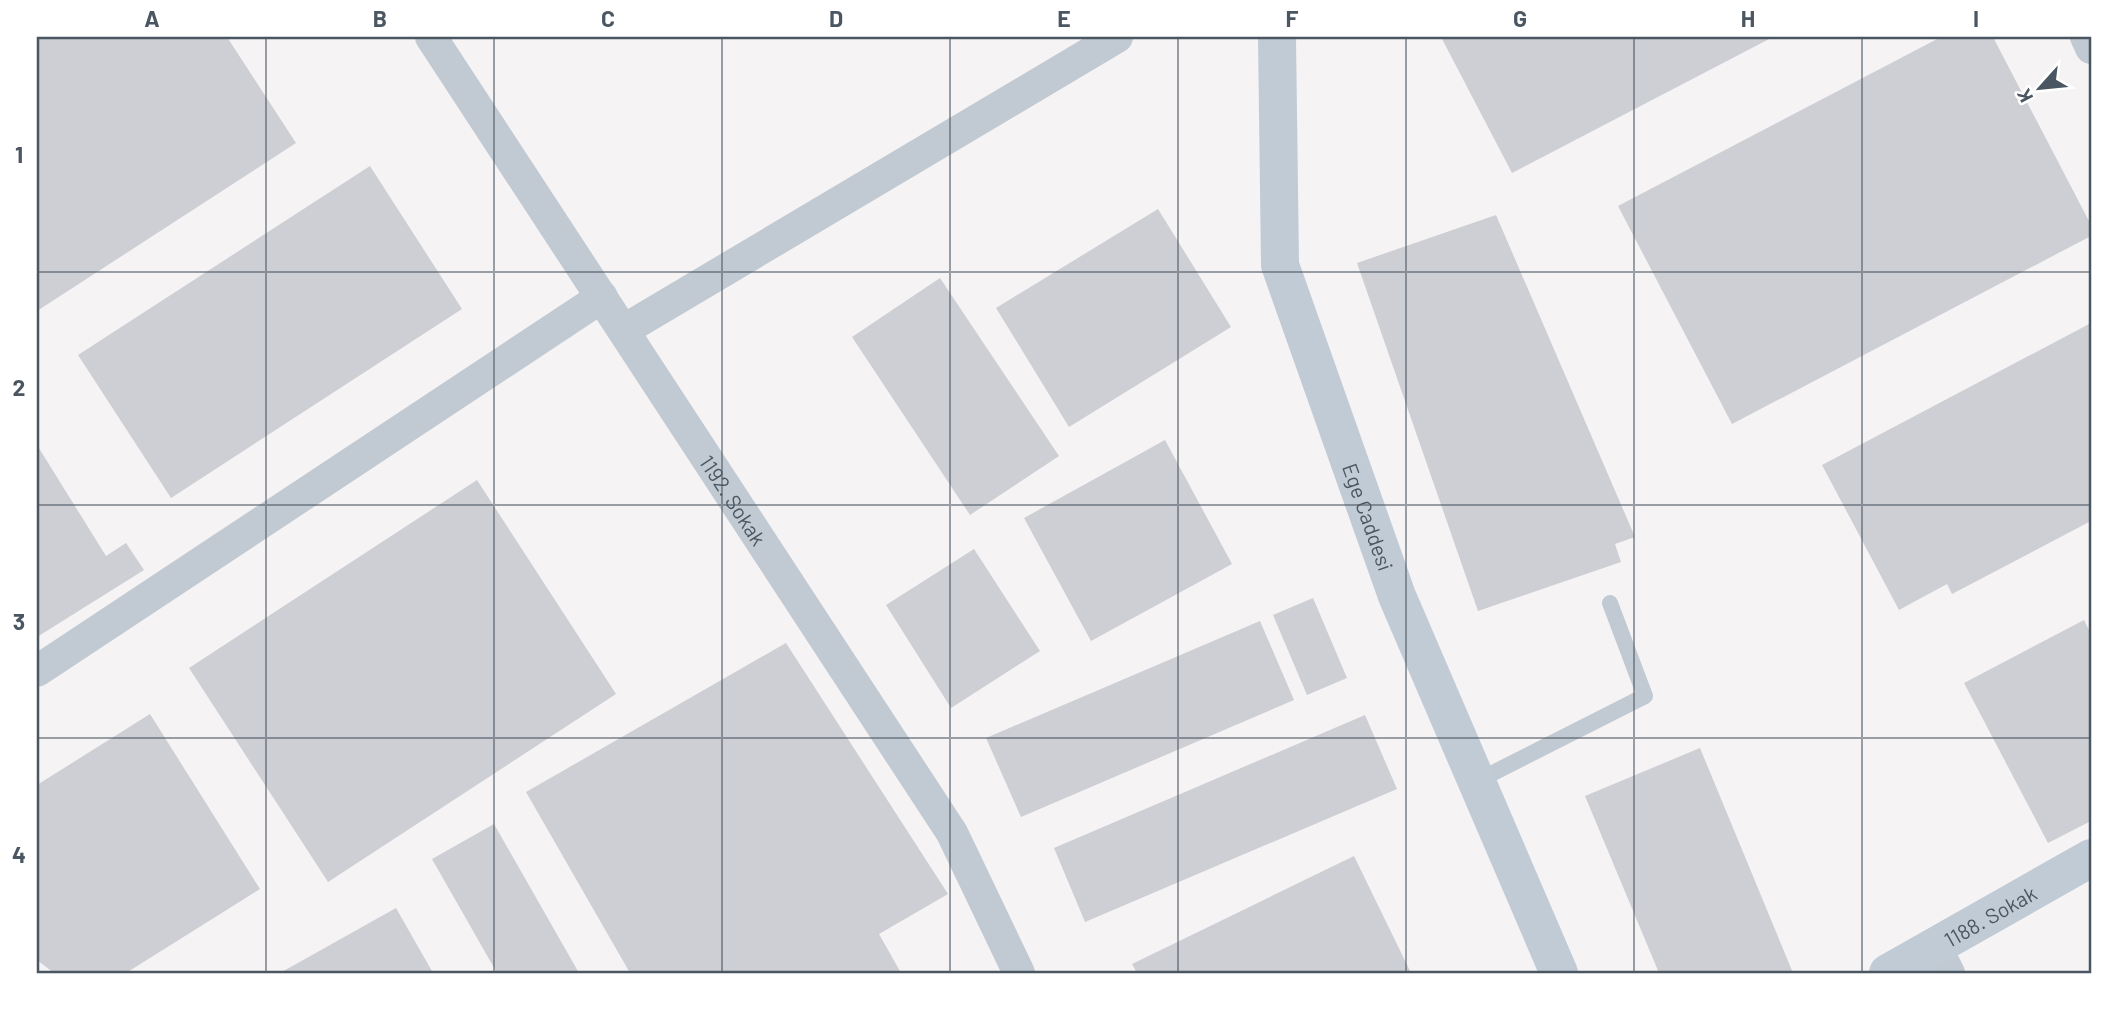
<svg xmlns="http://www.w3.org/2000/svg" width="2128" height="1010" font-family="Barlow,sans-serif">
<rect width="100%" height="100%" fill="#f5f3f3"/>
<g fill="#cdcfd5">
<path d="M 37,37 L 227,37 L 296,143 L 37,311 Z"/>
<path d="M 1441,37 L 1773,37 L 1512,173 Z"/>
<path d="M 1941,37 L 1993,37 L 2091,225 L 2091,236 L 1732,424 L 1618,206 Z"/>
<path d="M 370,166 L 462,309 L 171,498 L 78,355 Z"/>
<path d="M 1158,209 L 1231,327 L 1069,427 L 996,308 Z"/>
<path d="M 1496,215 L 1635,537 L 1615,544 L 1621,562 L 1478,611 L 1357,263 Z"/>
<path d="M 940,278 L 1059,456 L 970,515 L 852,337 Z"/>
<path d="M 2091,323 L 2091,521 L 1952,594 L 1947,584 L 1899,610 L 1822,465 Z"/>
<path d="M 1165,440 L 1232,564 L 1091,641 L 1024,518 Z"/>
<path d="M 37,445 L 106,556 L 126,543 L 144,570 L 37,637 Z"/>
<path d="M 477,480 L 616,694 L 328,882 L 189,668 Z"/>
<path d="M 974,549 L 1040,651 L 951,708 L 886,605 Z"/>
<path d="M 1313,598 L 1347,678 L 1307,695 L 1273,615 Z"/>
<path d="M 2084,620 L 2091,634 L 2091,821 L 2048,843 L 1964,683 Z"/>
<path d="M 1260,621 L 1294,700 L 1021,817 L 986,738 Z"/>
<path d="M 786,643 L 948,894 L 879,934 L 901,973 L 630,973 L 526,792 Z"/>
<path d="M 150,714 L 260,889 L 126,973 L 54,973 L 37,960 L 37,785 Z"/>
<path d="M 1365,715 L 1397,789 L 1085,922 L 1054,848 Z"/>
<path d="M 1700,748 L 1793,973 L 1659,973 L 1585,796 Z"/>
<path d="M 494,824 L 579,973 L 497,973 L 432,859 Z"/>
<path d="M 1354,856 L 1411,973 L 1137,973 L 1132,964 Z"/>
<path d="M 396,908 L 433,973 L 280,973 Z"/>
</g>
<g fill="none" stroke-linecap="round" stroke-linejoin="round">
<path stroke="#c1cad2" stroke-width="16" d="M 1477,781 L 1645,696 L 1610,603"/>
<g stroke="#c1cad2" stroke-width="32">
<path id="s1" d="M 431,37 L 952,833 L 1019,973"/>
<path d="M 2086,37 L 2091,48"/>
<path d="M 624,330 L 1117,37"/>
<path d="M 37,671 L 602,297"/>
<path d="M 1935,946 L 1949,973"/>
</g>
<g stroke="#c1cbd6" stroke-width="38">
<path id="s2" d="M 1277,37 L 1280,265 L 1397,596 L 1559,973"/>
<path id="s3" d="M 1888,973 L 2091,858"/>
</g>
</g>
<path fill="none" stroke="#4a5661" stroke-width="2" stroke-opacity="0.55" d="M 266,37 L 266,973M 494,37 L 494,973M 722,37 L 722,973M 950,37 L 950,973M 1178,37 L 1178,973M 1406,37 L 1406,973M 1634,37 L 1634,973M 1862,37 L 1862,973M 37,272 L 2091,272M 37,505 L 2091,505M 37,738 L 2091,738"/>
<g text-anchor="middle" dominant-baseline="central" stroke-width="5" stroke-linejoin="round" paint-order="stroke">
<g font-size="21" fill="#4a5661" stroke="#fff">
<text stroke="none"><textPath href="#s1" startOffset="553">1192. Sokak</textPath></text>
<text stroke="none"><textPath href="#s2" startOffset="495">Ege Caddesi</textPath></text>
<text stroke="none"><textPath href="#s3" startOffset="117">1188. Sokak</textPath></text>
</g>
</g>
<rect width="2128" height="1010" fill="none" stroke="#ffffff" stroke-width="77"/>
<g transform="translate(2040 88) rotate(243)" stroke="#ffffff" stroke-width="5" paint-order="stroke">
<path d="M0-5L12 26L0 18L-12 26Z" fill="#4a5661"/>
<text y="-10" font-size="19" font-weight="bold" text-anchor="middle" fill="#4a5661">K</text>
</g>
<rect x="38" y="38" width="2052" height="934" fill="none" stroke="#4a5661" stroke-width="2.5"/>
<g font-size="23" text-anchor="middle" font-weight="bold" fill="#4a5661">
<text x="152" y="27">A</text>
<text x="380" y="27">B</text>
<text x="608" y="27">C</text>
<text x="836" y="27">D</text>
<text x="1064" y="27">E</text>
<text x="1292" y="27">F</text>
<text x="1520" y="27">G</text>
<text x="1748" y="27">H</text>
<text x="1976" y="27">I</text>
<text x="19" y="163">1</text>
<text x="19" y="396">2</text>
<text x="19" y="630">3</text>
<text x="19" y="863">4</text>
</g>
</svg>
